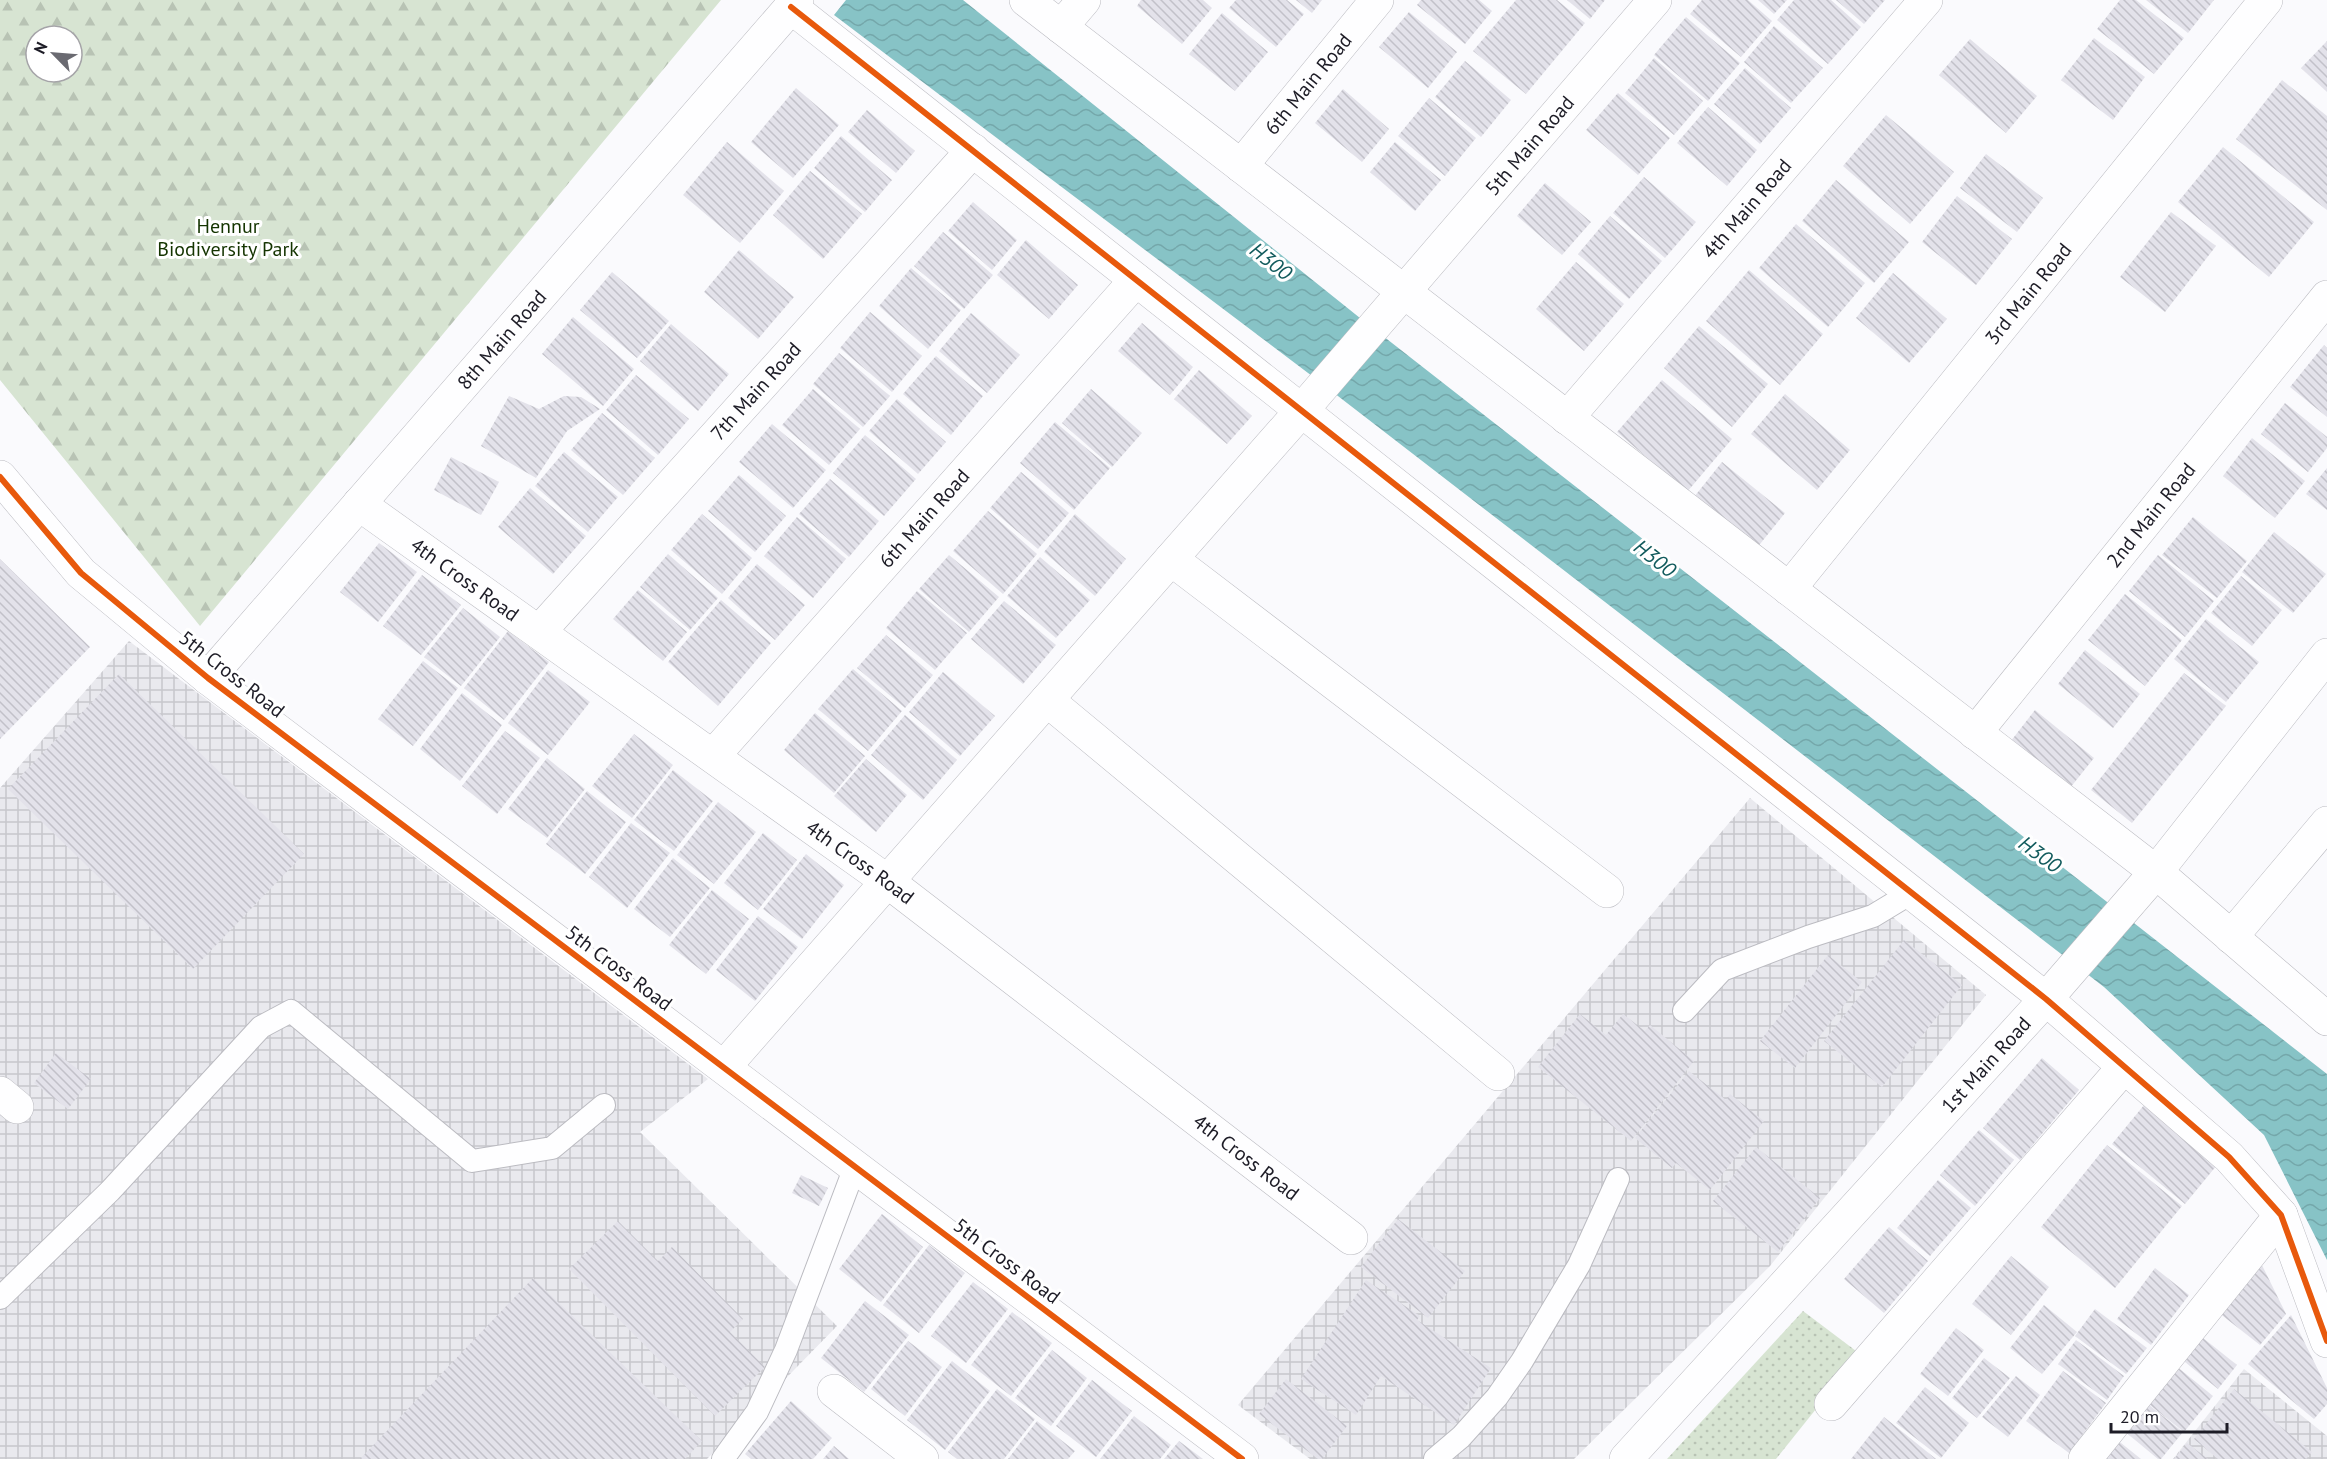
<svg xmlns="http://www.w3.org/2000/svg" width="2327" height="1459" font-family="'PT Sans',sans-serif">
<defs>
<pattern id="industrial-grid" width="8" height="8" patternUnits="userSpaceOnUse" patternTransform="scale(1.5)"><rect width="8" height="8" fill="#e9e9ee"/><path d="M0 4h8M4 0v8" fill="none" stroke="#c7c7cc"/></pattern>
<pattern id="grass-dots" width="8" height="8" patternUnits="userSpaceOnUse" patternTransform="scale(1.5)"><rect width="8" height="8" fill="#d7e4d2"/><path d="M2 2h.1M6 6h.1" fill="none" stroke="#b8c3b4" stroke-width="1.8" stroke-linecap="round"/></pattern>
<pattern id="forest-firs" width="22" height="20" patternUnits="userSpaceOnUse" patternTransform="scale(1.5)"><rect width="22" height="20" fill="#d7e4d2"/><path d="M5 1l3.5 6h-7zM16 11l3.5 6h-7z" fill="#b8c3b4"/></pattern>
<pattern id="water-waves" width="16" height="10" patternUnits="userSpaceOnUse" patternTransform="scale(1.5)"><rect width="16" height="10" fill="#87c3c6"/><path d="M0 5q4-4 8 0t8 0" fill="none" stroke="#74a7aa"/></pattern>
<pattern id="building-back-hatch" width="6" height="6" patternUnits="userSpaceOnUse" patternTransform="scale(1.5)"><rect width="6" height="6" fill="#e3e2ea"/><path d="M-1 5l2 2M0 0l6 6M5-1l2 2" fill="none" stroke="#c2c1c9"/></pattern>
</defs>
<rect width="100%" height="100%" fill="#fafafd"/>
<g fill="url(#industrial-grid)">
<path d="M 129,641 L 708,1079 L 640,1132 L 837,1326 L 707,1459 L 0,1459 L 0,788 Z"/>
<path d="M 1750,798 L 1986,995 L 1770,1266 L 1574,1459 L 1310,1459 L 1238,1405 Z"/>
<path d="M 2244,1369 L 2327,1436 L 2327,1459 L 2173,1459 Z"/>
</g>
<path fill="url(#grass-dots)" d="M 1803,1311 L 1860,1354 L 1776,1459 L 1667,1459 Z"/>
<path fill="url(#forest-firs)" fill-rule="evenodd" d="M 0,0 L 721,0 L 200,626 L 0,380 ZM 36,36 L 72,36 L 72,72 L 36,72 Z"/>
<path fill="url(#water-waves)" d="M 846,0 L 963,0 L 1360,318 L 2327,1074 L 2327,1260 L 2264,1135 L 2104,987 L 1312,376 L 834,15 Z"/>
<g fill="url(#building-back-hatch)">
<path d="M 1141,0 L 1203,0 L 1212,8 L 1182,44 L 1137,6 Z"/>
<path d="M 1236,0 L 1287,0 L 1304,14 L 1276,47 L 1229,8 Z"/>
<path d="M 1296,0 L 1322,0 L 1312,13 Z"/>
<path d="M 1421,0 L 1479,0 L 1492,11 L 1465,44 L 1417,5 Z"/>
<path d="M 1516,0 L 1557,0 L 1585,23 L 1526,94 L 1473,51 Z"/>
<path d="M 1567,0 L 1605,0 L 1590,19 Z"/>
<path d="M 1702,0 L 1748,0 L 1772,21 L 1741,57 L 1690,14 Z"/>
<path d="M 1758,0 L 1787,0 L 1774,14 Z"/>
<path d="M 1794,0 L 1831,0 L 1861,27 L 1828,64 L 1777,20 Z"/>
<path d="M 1836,0 L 1885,0 L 1864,24 Z"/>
<path d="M 2120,0 L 2136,0 L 2184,38 L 2154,74 L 2097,29 Z"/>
<path d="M 2146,0 L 2214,0 L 2188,33 Z"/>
<path d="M 1409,12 L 1457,52 L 1428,88 L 1379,47 Z"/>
<path d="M 1222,13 L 1268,52 L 1235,91 L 1189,54 Z"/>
<path d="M 1686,17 L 1740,63 L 1708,101 L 1654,55 Z"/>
<path d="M 1774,26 L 1823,68 L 1791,103 L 1744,62 Z"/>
<path d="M 2094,38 L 2145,77 L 2113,120 L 2061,80 Z"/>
<path d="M 1970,39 L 2037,96 L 2006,133 L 1939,75 Z"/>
<path d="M 2327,41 L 2327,92 L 2301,68 Z"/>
<path d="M 1654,58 L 1703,101 L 1674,135 L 1625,93 Z"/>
<path d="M 1465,61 L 1511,100 L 1481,137 L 1435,97 Z"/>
<path d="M 1745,68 L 1791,108 L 1760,144 L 1714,104 Z"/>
<path d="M 2282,80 L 2327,116 L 2327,210 L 2236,139 Z"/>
<path d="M 796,88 L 839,125 L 793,178 L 751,142 Z"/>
<path d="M 1343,89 L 1389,129 L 1362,162 L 1315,123 Z"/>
<path d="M 1618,93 L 1670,138 L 1638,175 L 1586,130 Z"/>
<path d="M 1429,98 L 1476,138 L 1445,176 L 1398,136 Z"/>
<path d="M 1708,107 L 1757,150 L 1727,186 L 1677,143 Z"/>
<path d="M 867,110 L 915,151 L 896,173 L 848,132 Z"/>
<path d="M 1886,115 L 1954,172 L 1910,224 L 1843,166 Z"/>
<path d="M 841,136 L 892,180 L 865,212 L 814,168 Z"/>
<path d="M 727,142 L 784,191 L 740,243 L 683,195 Z"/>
<path d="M 1395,142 L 1441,180 L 1415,211 L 1370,172 Z"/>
<path d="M 2223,147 L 2314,222 L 2269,277 L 2178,202 Z"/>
<path d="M 1986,154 L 2043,198 L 2017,232 L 1960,188 Z"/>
<path d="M 810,171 L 862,214 L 823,259 L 773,215 Z"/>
<path d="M 1644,177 L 1696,222 L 1665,258 L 1613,213 Z"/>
<path d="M 1836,180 L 1909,242 L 1874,283 L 1802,221 Z"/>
<path d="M 1545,183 L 1591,222 L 1562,255 L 1517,216 Z"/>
<path d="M 1957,196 L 2012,239 L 1976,285 L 1922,242 Z"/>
<path d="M 973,202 L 1017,240 L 992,270 L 948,231 Z"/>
<path d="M 2171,212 L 2216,246 L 2165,312 L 2120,277 Z"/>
<path d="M 1610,216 L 1662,261 L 1629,299 L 1578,254 Z"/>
<path d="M 1796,224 L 1865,283 L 1828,327 L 1759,268 Z"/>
<path d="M 943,232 L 993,275 L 964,309 L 914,266 Z"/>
<path d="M 1026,240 L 1078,285 L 1049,319 L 997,275 Z"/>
<path d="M 739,250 L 794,297 L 758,339 L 704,292 Z"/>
<path d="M 1576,262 L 1624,304 L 1584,351 L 1536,309 Z"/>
<path d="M 911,268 L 961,310 L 928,349 L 879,306 Z"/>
<path d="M 1749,270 L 1823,334 L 1780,385 L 1706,321 Z"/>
<path d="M 612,272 L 669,321 L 637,358 L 580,310 Z"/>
<path d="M 1893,273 L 1947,319 L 1909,363 L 1856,318 Z"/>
<path d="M 870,312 L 922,356 L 892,392 L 840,348 Z"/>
<path d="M 971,313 L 1020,355 L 987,393 L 939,351 Z"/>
<path d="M 573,317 L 634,369 L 603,406 L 542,354 Z"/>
<path d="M 1142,323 L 1193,367 L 1170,395 L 1118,351 Z"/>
<path d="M 671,324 L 729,374 L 698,411 L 640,361 Z"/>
<path d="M 1699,326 L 1768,384 L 1732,427 L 1664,368 Z"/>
<path d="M 2324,345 L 2327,348 L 2327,417 L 2290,387 Z"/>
<path d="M 839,353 L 890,396 L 863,427 L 813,384 Z"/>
<path d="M 936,356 L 983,396 L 951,435 L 903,394 Z"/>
<path d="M 1199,370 L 1252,416 L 1227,444 L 1174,399 Z"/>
<path d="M 636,375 L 689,419 L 658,455 L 606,410 Z"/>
<path d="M 1662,380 L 1732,439 L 1687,492 L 1617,432 Z"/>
<path d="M 813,389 L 860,429 L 829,465 L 782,425 Z"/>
<path d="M 1091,389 L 1142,433 L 1112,467 L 1062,423 Z"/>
<path d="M 1785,394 L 1850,450 L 1817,490 L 1751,434 Z"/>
<path d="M 509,396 L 539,409 L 564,396 L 581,397 L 600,409 L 567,431 L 536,478 L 481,446 Z"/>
<path d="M 897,399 L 946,442 L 918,474 L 869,431 Z"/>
<path d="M 2285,403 L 2327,437 L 2327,448 L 2308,472 L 2261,434 Z"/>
<path d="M 602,413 L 655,458 L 623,495 L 571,450 Z"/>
<path d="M 1055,422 L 1110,468 L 1074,510 L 1020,463 Z"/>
<path d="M 772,424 L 826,470 L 793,508 L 739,462 Z"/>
<path d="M 865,435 L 916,479 L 884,516 L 833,473 Z"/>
<path d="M 2252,438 L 2305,481 L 2275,518 L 2223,476 Z"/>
<path d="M 564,452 L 618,497 L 588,532 L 535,486 Z"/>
<path d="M 451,457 L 499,482 L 481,515 L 434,490 Z"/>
<path d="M 1722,462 L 1785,513 L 1752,554 L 1690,502 Z"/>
<path d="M 2327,468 L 2327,510 L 2306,494 Z"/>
<path d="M 1021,472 L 1069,513 L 1038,549 L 990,508 Z"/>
<path d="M 739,475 L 786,516 L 755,552 L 708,511 Z"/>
<path d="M 830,479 L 879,521 L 849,557 L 799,514 Z"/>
<path d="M 530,488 L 586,536 L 553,574 L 498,527 Z"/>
<path d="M 988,511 L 1037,554 L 1003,594 L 953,551 Z"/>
<path d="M 702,514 L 752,558 L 722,594 L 671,550 Z"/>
<path d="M 1075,514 L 1126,559 L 1095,596 L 1044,552 Z"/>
<path d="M 797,517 L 846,559 L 813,598 L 764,556 Z"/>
<path d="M 2193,517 L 2247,561 L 2217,598 L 2162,555 Z"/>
<path d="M 2274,532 L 2326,574 L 2293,613 L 2242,572 Z"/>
<path d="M 379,543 L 417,572 L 378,622 L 340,592 Z"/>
<path d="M 668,554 L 718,598 L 690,630 L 640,587 Z"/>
<path d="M 949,555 L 999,597 L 969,632 L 919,589 Z"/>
<path d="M 2158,555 L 2214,601 L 2185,637 L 2129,591 Z"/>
<path d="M 1040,557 L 1090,600 L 1056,638 L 1007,596 Z"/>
<path d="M 0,559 L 90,647 L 0,739 Z"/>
<path d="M 757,564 L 805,605 L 775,640 L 728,598 Z"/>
<path d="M 422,575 L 461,605 L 421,655 L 383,626 Z"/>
<path d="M 2241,576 L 2282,610 L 2252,646 L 2211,613 Z"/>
<path d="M 638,590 L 687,632 L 663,661 L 613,619 Z"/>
<path d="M 917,591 L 967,633 L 935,670 L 886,628 Z"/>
<path d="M 2125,594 L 2182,640 L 2145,686 L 2088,640 Z"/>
<path d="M 721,600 L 771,643 L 718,706 L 668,662 Z"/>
<path d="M 1004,601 L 1056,645 L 1023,684 L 971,639 Z"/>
<path d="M 463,608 L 500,637 L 461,686 L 424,657 Z"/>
<path d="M 2206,619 L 2259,662 L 2226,702 L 2174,659 Z"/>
<path d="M 508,631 L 549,662 L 504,720 L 464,688 Z"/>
<path d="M 886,635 L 933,675 L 905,708 L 857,668 Z"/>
<path d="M 2085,650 L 2140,694 L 2113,728 L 2058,684 Z"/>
<path d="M 423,661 L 458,688 L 413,746 L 378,719 Z"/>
<path d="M 853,669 L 902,711 L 868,751 L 818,709 Z"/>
<path d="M 548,670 L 590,702 L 548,755 L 508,723 Z"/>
<path d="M 943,672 L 995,716 L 960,756 L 909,712 Z"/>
<path d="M 2184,673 L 2226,706 L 2132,823 L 2091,790 Z"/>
<path d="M 119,674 L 304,854 L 193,969 L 8,789 Z"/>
<path d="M 462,693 L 502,725 L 460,781 L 420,749 Z"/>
<path d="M 2035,710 L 2094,758 L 2066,793 L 2007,746 Z"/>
<path d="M 815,713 L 865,756 L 834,793 L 784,750 Z"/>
<path d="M 905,715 L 957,760 L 923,800 L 871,755 Z"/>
<path d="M 505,731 L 540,758 L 497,814 L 462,786 Z"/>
<path d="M 634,734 L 673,765 L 632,818 L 592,786 Z"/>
<path d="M 547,758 L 585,789 L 547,838 L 508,809 Z"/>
<path d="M 866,759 L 907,795 L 876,832 L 834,796 Z"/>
<path d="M 673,770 L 713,801 L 674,851 L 634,820 Z"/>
<path d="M 587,791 L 626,822 L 585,874 L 546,844 Z"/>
<path d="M 718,802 L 756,832 L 714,884 L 677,855 Z"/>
<path d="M 631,823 L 670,853 L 627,908 L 589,877 Z"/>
<path d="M 763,833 L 797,860 L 758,910 L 724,883 Z"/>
<path d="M 806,854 L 844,885 L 802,939 L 763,909 Z"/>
<path d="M 673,858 L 710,888 L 670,937 L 634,909 Z"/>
<path d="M 712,890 L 749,919 L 706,974 L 669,945 Z"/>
<path d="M 758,916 L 798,947 L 755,1001 L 716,970 Z"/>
<path d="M 1904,940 L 1962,985 L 1882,1087 L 1824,1041 Z"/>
<path d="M 1828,955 L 1862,982 L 1795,1068 L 1760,1041 Z"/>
<path d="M 1580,1014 L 1606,1035 L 1623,1014 L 1645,1031 L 1650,1025 L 1694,1061 L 1631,1141 L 1538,1067 Z"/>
<path d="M 56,1053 L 91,1079 L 68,1109 L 34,1083 Z"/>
<path d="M 2042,1058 L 2079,1090 L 2020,1160 L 1983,1128 Z"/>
<path d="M 1689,1071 L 1726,1100 L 1730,1094 L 1764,1121 L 1710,1190 L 1676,1163 L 1672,1168 L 1635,1138 Z"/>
<path d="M 2149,1099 L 2222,1159 L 2185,1204 L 2112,1144 Z"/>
<path d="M 1979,1130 L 2014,1160 L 1975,1206 L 1940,1175 Z"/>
<path d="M 2107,1145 L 2182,1206 L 2115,1288 L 2041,1227 Z"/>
<path d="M 1756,1147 L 1820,1198 L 1778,1252 L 1713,1201 Z"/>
<path d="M 801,1175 L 828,1188 L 819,1206 L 792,1193 Z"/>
<path d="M 1938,1180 L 1971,1208 L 1930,1256 L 1897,1228 Z"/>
<path d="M 882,1214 L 923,1247 L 881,1302 L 839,1269 Z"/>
<path d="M 1398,1219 L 1465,1271 L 1428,1318 L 1361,1267 Z"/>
<path d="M 618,1221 L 658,1261 L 672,1247 L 743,1319 L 730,1332 L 765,1367 L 715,1416 L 569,1269 Z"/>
<path d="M 1889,1227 L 1928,1261 L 1884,1313 L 1844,1279 Z"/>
<path d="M 929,1245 L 965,1273 L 919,1333 L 883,1305 Z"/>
<path d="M 2011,1256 L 2049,1287 L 2011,1335 L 1972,1304 Z"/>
<path d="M 2258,1257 L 2286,1314 L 2260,1345 L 2214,1309 Z"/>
<path d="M 2155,1268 L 2189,1295 L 2151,1345 L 2117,1319 Z"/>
<path d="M 533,1278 L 702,1441 L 685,1459 L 360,1459 Z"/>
<path d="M 1366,1280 L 1420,1316 L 1417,1320 L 1491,1368 L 1454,1425 L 1381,1376 L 1356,1415 L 1301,1379 Z"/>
<path d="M 973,1282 L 1008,1309 L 966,1363 L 931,1336 Z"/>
<path d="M 865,1301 L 909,1335 L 864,1392 L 821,1358 Z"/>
<path d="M 2044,1305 L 2077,1332 L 2042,1374 L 2010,1348 Z"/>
<path d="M 2095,1309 L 2147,1348 L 2126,1374 L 2075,1336 Z"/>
<path d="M 1012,1312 L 1052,1343 L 1011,1396 L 971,1365 Z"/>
<path d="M 2291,1315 L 2327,1388 L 2327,1404 L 2314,1419 L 2248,1364 Z"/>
<path d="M 1956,1328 L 1984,1350 L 1948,1396 L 1920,1374 Z"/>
<path d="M 2193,1330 L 2237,1365 L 2218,1389 L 2174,1353 Z"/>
<path d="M 2076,1340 L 2124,1376 L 2107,1400 L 2058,1364 Z"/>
<path d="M 908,1341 L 942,1367 L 905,1416 L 871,1389 Z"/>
<path d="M 1052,1350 L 1087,1378 L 1051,1426 L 1015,1398 Z"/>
<path d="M 1984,1358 L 2010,1378 L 1977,1418 L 1952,1398 Z"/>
<path d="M 952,1361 L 990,1391 L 945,1450 L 907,1420 Z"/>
<path d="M 2170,1361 L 2213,1396 L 2184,1432 L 2141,1398 Z"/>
<path d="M 2063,1371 L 2106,1403 L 2069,1453 L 2026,1421 Z"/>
<path d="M 2016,1376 L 2040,1395 L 2008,1437 L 1982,1417 Z"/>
<path d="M 1286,1379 L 1347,1426 L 1322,1459 L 1318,1459 L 1259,1414 Z"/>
<path d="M 1092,1380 L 1132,1411 L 1096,1457 L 1056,1426 Z"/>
<path d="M 1925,1387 L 1969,1423 L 1941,1458 L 1896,1423 Z"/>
<path d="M 997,1389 L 1035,1419 L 1004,1459 L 957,1459 L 948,1452 Z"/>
<path d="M 2234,1389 L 2312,1452 L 2306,1459 L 2218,1459 L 2194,1439 Z"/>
<path d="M 2139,1397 L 2183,1432 L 2161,1459 L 2158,1459 L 2117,1425 Z"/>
<path d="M 791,1401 L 832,1438 L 813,1459 L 751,1459 L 745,1454 Z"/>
<path d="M 1134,1416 L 1171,1445 L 1160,1459 L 1100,1459 Z"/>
<path d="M 1884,1417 L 1936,1459 L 1851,1459 Z"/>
<path d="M 1037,1421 L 1075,1451 L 1068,1459 L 1008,1459 Z"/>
<path d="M 2111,1435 L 2141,1459 L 2092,1459 Z"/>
<path d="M 1179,1441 L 1203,1459 L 1164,1459 Z"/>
<path d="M 2187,1443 L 2208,1459 L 2174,1459 Z"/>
<path d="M 834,1446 L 849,1459 L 823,1459 Z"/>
</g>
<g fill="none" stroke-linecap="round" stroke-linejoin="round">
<g stroke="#bbbbc1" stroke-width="24">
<g id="lane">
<path d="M 1684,1011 L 1722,970 L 1808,937 L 1873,916 L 1911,893"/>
<path d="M 0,1298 L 110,1191 L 261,1027 L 291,1011 L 472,1161 L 552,1148 L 604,1105"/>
<path d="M 723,1459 L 757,1412 L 786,1350 L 855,1167"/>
<path d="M 1435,1459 L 1461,1437 L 1497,1397 L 1522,1361 L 1579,1265 L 1618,1179"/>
</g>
</g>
<g stroke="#bbbbc1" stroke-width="34">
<g id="street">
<path d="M 1026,0 L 2156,872 L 2327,1019"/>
<path d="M 791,7 L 2046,999 L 2229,1157 L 2281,1215 L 2327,1341"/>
<path d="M 1061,27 L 1084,0"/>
<path id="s1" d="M 1241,166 L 1377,0"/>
<path id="s2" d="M 1567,418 L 1926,0"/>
<path d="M 0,477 L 81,573 L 208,678 L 1242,1459"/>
<path id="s3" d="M 359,504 L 887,881 L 1351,1238"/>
<path d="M 1171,559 L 1607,891"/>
<path id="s4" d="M 1789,589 L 2266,0"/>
<path id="s5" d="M 539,632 L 973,150"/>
<path id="s6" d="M 208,678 L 797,0"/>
<path d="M 1047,700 L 1498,1074"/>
<path id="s7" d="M 1975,733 L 2327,297"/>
<path id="s8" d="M 713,756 L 1136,280"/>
<path d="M 2231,937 L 2327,823"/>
<path id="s9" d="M 724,1067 L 1302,410 L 1655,0"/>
<path d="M 0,1093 L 17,1107"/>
<path d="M 834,1391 L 922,1459"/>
<path d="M 1831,1404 L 2124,1067"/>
<path d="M 2085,1459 L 2281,1215"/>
</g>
</g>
<g stroke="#bbbbc1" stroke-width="34">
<g id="secondary">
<path id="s10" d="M 1626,1459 L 2046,999 L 2156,872 L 2327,655"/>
</g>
</g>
<use href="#lane" stroke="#fefeff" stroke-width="22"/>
<use href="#street" stroke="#fefeff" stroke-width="33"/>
<use href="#secondary" stroke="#fefeff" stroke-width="33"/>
<g stroke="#fff" stroke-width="10">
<g id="cycleway">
<path d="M 791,7 L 2046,999 L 2229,1157 L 2281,1215 L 2327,1341"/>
<path d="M 0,477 L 81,573 L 208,678 L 1242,1459"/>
</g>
</g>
<use href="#cycleway" stroke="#e8590c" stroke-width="6"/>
</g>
<g text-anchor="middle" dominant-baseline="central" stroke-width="6" stroke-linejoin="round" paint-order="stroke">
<g font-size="20" fill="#1d1c26" stroke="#fff">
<text stroke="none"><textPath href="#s1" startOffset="106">6th Main Road</textPath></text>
<text stroke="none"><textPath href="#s9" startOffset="1224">5th Main Road</textPath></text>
<text stroke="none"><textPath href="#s2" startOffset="276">4th Main Road</textPath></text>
<text stroke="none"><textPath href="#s4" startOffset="380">3rd Main Road</textPath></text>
<text stroke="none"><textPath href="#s6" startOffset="448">8th Main Road</textPath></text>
<text stroke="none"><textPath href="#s5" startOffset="324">7th Main Road</textPath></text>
<text stroke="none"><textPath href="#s7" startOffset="280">2nd Main Road</textPath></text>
<text stroke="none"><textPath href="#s8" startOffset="318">6th Main Road</textPath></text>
<text stroke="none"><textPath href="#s3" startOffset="130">4th Cross Road</textPath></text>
<text transform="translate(232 674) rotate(38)">5th Cross Road</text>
<text stroke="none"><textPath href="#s3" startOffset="616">4th Cross Road</textPath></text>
<text transform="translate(619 968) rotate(37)">5th Cross Road</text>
<text stroke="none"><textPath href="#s10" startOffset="534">1st Main Road</textPath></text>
<text stroke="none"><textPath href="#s3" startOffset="1102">4th Cross Road</textPath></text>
<text transform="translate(1007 1261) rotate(37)">5th Cross Road</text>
</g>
<g font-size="20" fill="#143400" stroke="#fff">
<text x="228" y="226">Hennur<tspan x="228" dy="23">Biodiversity Park</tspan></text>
</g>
<g font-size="21" font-style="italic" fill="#125b5d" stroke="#fff">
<text transform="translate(1271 261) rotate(38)">H300</text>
<text transform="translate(1655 558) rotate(38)">H300</text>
<text transform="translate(2040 854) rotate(36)">H300</text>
</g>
</g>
<g transform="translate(54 54) rotate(295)"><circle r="28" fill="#ffffff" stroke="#a5a4a8" stroke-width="1.5"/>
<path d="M0-4.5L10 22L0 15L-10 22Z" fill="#6a6a71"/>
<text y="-9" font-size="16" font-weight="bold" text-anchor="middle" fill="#1d1c26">N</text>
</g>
<path d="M2111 1423v9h116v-9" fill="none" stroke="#1d1c26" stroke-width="3"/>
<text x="2120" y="1423" font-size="18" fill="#1d1c26" stroke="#ffffff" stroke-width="4.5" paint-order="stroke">20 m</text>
</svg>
